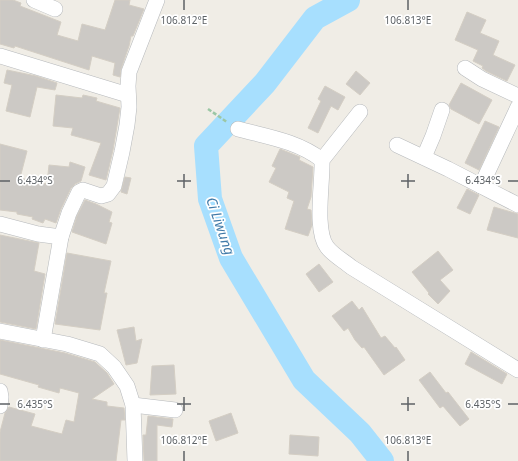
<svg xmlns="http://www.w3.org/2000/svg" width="518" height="461" font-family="'Noto Sans',sans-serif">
<rect width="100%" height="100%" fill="#f0ede6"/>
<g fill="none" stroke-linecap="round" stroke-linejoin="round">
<path stroke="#a7dffe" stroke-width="24" d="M 348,0 L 315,18 L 265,83 L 206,146 L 210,199 L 231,258 L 304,380 L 360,433 L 382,461"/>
</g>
<g fill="#ccc9c5" stroke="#d4cec4">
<path d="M 0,0 L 13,0 L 21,3 L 20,6 L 61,22 L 57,35 L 78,41 L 82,24 L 105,30 L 115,0 L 130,0 L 129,5 L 144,9 L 133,36 L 131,36 L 129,46 L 121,69 L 120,77 L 113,75 L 115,63 L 92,56 L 89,70 L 15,46 L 14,48 L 0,44 Z"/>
<path d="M 467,12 L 486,20 L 480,33 L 499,41 L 493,55 L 515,65 L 507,81 L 486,71 L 482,68 L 483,66 L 473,61 L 478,50 L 455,40 Z"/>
<path d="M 7,70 L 36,76 L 57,83 L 55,90 L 37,87 L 30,117 L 6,111 L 12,85 L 4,83 Z"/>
<path d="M 356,71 L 370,83 L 360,95 L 346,84 Z"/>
<path d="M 461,83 L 492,100 L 479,124 L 451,109 L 449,105 Z"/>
<path d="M 325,86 L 345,97 L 338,110 L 331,106 L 318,133 L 308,128 L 321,101 L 318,99 Z"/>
<path d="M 56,95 L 82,98 L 83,95 L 97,98 L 96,101 L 120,108 L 113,150 L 106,180 L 89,175 L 101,143 L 71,135 L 73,128 L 53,126 Z"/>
<path d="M 485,121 L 499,127 L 479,170 L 465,163 Z"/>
<path d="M 0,144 L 27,151 L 20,178 L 47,184 L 49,165 L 69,167 L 70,162 L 85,167 L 81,181 L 75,184 L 71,188 L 61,209 L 56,223 L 45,219 L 43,223 L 32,219 L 33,217 L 17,214 L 17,212 L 0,210 Z"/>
<path d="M 280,149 L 300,157 L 299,160 L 313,167 L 311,197 L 307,209 L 311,210 L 312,225 L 308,236 L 285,229 L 294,201 L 287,198 L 289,192 L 269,182 L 276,168 L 272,166 Z"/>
<path d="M 125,177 L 131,178 L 127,194 L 121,192 Z"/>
<path d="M 467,189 L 479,195 L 470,214 L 457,208 Z"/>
<path d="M 85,200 L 96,204 L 112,212 L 109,222 L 112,223 L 106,244 L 72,232 L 77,216 Z"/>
<path d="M 494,207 L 518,214 L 518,238 L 487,230 Z"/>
<path d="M 0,235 L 39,243 L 34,271 L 45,274 L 36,329 L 0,322 Z"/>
<path d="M 438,251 L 453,270 L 440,280 L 450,291 L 438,304 L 428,294 L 429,293 L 412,272 Z"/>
<path d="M 67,253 L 111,261 L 104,293 L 107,293 L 100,330 L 55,324 Z"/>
<path d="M 319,264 L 333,282 L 319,292 L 306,274 Z"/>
<path d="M 352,301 L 359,310 L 362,307 L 381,338 L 385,336 L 395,348 L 396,347 L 405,360 L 384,375 L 364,347 L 362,348 L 355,340 L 348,328 L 344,331 L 332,316 Z"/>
<path d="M 134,327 L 136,341 L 142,339 L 137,363 L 126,365 L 117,330 Z"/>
<path d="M 0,340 L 65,353 L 95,362 L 107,373 L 114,384 L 92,399 L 107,402 L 107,406 L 124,408 L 125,420 L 121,420 L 116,461 L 0,461 L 0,432 L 5,413 L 9,407 L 35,414 L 31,426 L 62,434 L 66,420 L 74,422 L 79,393 L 60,388 L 59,393 L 38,387 L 39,385 L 0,374 Z"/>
<path d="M 471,352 L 507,374 L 502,384 L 465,364 Z"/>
<path d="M 174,365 L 176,394 L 150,395 L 152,366 Z"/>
<path d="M 430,372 L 446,393 L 448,392 L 469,419 L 460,426 L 443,406 L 440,408 L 419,380 Z"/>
<path d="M 231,413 L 238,433 L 216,441 L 209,421 Z"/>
<path d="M 148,416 L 173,419 L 172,427 L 157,425 L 157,461 L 144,461 L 143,435 L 146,435 Z"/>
<path d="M 290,435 L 319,437 L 318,456 L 289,454 Z"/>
</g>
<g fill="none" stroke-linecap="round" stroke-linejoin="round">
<g stroke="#b6b9bc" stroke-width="16">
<g id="street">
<path d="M 34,0 L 55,9"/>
<path d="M 0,56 L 128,95"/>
<path d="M 465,68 L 482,79 L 518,96"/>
<path d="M 360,112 L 322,160 C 323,181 314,230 327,247 C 333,255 344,261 351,267 L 518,370"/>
<path d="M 238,129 C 268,137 297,141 322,160"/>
<path d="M 397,145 L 448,169 L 518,205"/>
<path d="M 424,157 L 433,136 L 442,110"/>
<path d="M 481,186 L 518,107"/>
<path d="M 0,224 L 38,234 L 61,237"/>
<path d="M 0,331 L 67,344 L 100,354 L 114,367 L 127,386 L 133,405 L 135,461"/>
<path d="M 43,340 L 61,237 L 69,213 L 79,192 L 83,190 L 101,196 L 108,194 L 114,186 L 122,152 L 127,125 L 129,107 L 128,86 L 129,72 L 157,0"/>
<path d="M 0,391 L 1,397 L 0,406"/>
<path d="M 133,405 L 175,410"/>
</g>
</g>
<path stroke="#9cc7a5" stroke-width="2.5" stroke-dasharray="4 2" stroke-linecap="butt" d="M 208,109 L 227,122"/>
<use href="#street" stroke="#fff" stroke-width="15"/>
</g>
<path fill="none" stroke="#5d6266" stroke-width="1.5" d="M 184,0 L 184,10M 408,0 L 408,10M 184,174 L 184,188M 408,174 L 408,188M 0,181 L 10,181M 177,181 L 191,181M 401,181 L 415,181M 508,181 L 518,181M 184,397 L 184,411M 408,397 L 408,411M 0,404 L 10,404M 177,404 L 191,404M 401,404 L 415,404M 508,404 L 518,404M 184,451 L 184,461M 408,451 L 408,461"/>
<g text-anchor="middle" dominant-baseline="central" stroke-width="3.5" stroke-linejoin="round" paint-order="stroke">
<g font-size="14" font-style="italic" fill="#407aa8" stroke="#fff">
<text transform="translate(221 226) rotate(71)">Ci Liwung</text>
</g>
</g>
<g font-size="10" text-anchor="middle" fill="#5d6266" stroke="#fff" stroke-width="3.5" stroke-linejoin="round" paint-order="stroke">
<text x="184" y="24">106.812°E</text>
<text x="408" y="24">106.813°E</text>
<text x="35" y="184">6.434°S</text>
<text x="483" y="184">6.434°S</text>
<text x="35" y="408">6.435°S</text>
<text x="483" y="408">6.435°S</text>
<text x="184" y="444">106.812°E</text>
<text x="408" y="444">106.813°E</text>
</g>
</svg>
